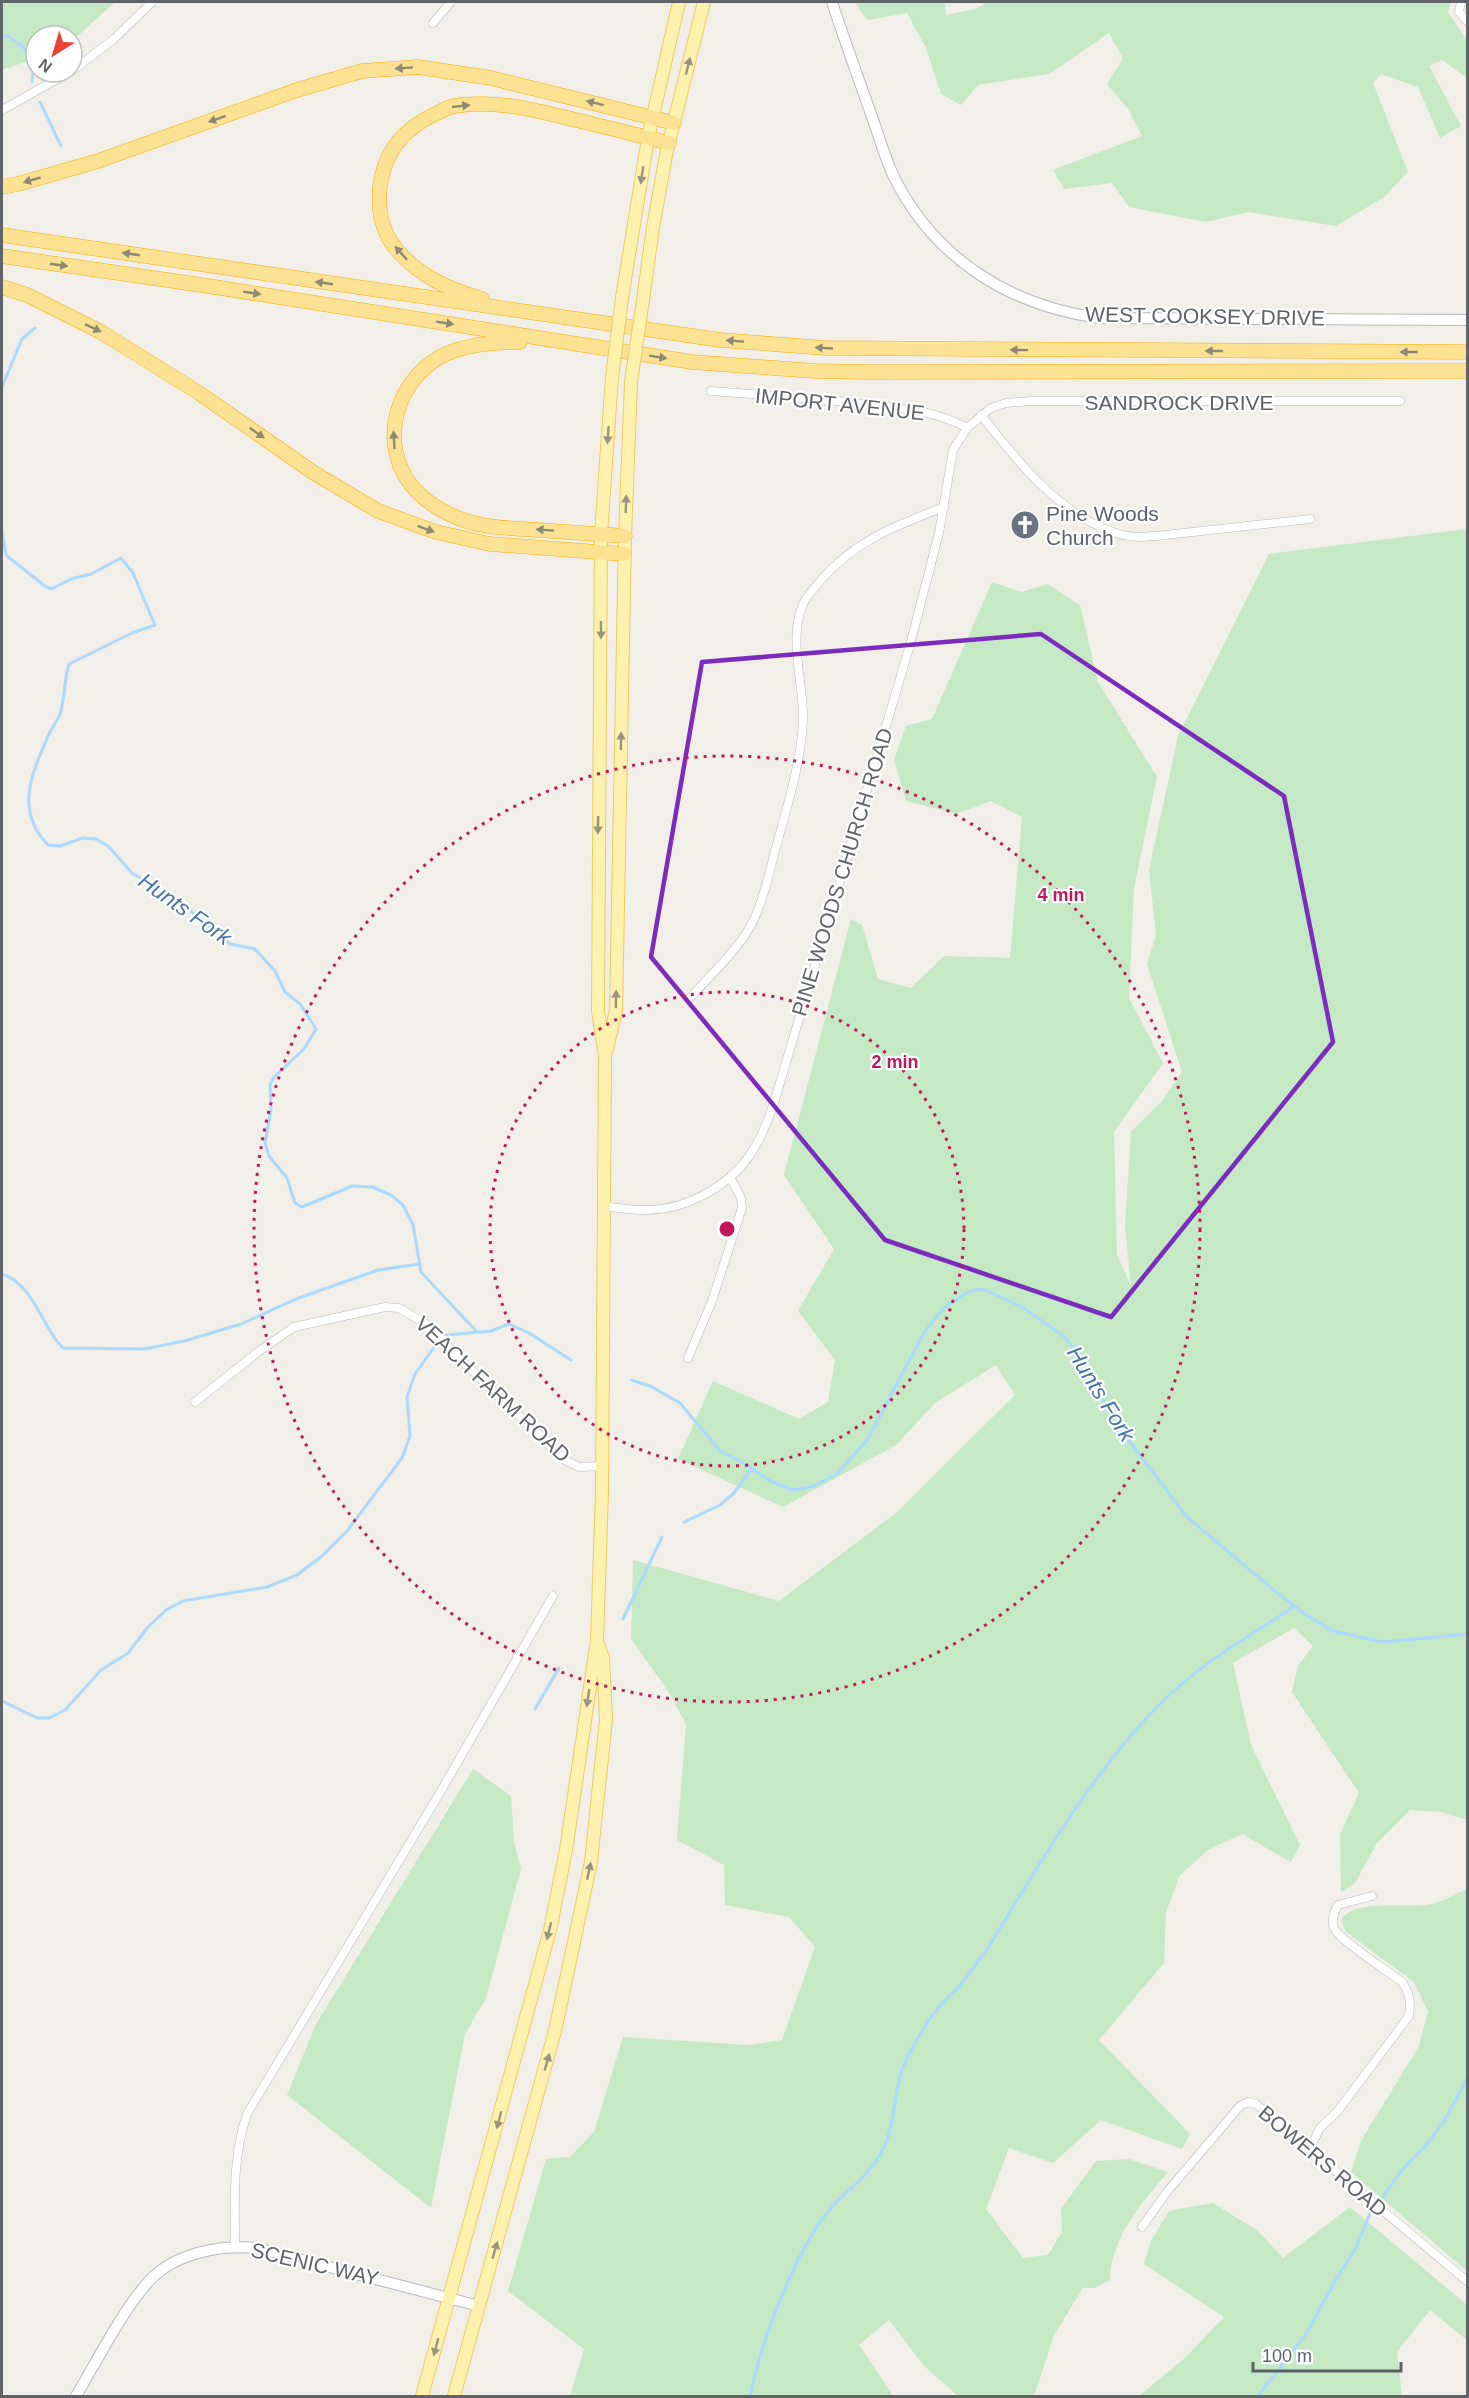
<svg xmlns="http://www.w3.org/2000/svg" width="1469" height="2398" font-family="Arial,sans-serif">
<rect width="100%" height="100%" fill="#f1efe8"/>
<g fill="#c5e8c5">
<path d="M 2,2 L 115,2 L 72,41 L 72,36 L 36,36 L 36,58 L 2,70 Z"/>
<path d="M 855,2 L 945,2 L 946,15 L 975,9 L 988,2 L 1451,2 L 1448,12 L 1467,41 L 1467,78 L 1442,60 L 1429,66 L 1461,126 L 1440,138 L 1418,87 L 1381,74 L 1373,83 L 1408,172 L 1384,197 L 1336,226 L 1249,212 L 1206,222 L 1129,207 L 1112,183 L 1064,189 L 1053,170 L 1142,136 L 1128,109 L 1107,84 L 1123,58 L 1109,33 L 1049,74 L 978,85 L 961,105 L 941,94 L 926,48 L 907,13 L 867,20 Z"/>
<path d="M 1467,529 L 1467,1820 L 1442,1812 L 1410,1810 L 1377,1843 L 1355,1883 L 1341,1892 L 1340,1834 L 1359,1793 L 1292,1692 L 1298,1666 L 1313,1646 L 1294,1628 L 1233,1663 L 1251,1745 L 1300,1845 L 1291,1862 L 1242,1834 L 1208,1850 L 1180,1875 L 1166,1912 L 1164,1963 L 1099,2040 L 1190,2134 L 1182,2149 L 1101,2120 L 1053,2163 L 1009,2148 L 986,2209 L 1023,2258 L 1048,2255 L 1062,2232 L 1061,2209 L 1096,2161 L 1129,2159 L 1168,2172 C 1142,2202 1111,2238 1110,2280 L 1094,2288 L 1083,2288 L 1054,2335 L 1034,2396 L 958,2396 L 924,2366 L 889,2320 L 859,2345 L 893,2396 L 570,2396 L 584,2349 L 508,2291 L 546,2159 L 570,2157 L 594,2132 L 623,2037 L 748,2045 L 782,2040 L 815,1947 L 789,1917 L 725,1905 L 724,1865 L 677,1840 L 686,1724 L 668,1691 L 631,1639 L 633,1560 L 779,1601 L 896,1513 L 1015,1395 L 996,1365 L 935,1403 L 896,1445 L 783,1507 L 678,1459 L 713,1381 L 799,1419 L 828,1402 L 835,1360 L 798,1311 L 834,1249 L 784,1175 L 851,919 L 862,925 L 878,979 L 911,988 L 944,956 L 1010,958 L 1022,817 L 991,801 L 956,814 L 906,801 L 894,760 L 906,726 L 932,719 L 992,582 L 1022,592 L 1047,584 L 1080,605 L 1098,682 L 1157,777 L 1134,888 L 1129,998 L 1163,1063 L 1114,1132 L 1117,1255 L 1131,1286 L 1125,1226 L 1131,1132 L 1161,1102 L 1182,1072 L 1147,964 L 1156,935 L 1149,870 L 1178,736 L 1269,554 Z"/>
<path d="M 473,1769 L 511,1796 L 514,1842 L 521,1869 L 486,1998 L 465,2034 L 431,2208 L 287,2095 L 315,2026 Z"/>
<path d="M 1467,1889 L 1467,2271 L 1351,2172 L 1361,2141 L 1419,2046 L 1428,2012 L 1414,1982 L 1346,1932 L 1341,1920 C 1354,1898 1408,1909 1432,1904 C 1444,1901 1456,1894 1467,1889 Z"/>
<path d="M 1213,2203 L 1258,2231 L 1283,2258 L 1350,2207 L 1467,2305 L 1467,2340 L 1430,2310 L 1397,2352 L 1402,2396 L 1139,2396 L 1186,2357 L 1224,2317 L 1144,2264 L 1151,2241 L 1169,2211 Z"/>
</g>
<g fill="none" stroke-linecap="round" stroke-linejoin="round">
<g stroke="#aadaff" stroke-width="3">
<path d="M 2,36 L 6,35 C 28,50 36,54 32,82"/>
<path d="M 40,102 L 61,146"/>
<path d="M 2,387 L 22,339 L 35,328"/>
<path d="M 2,530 L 6,555 L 46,587 L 51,589 L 71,579 L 91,574 L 121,558 L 133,573 L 155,625 L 132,633 L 69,664 C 64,680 65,698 60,714 C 57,721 52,728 49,734 C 32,773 14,810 48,845 L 60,846 L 83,838 L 96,839 L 108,846 L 132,873 L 182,904 L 230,944 L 255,949 L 275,971 L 285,992 L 300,1004 L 316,1029 L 304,1049 L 274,1077 L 270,1085 L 271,1110 L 265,1143 L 269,1156 L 287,1178 L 295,1203 L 302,1207 L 352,1186 L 372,1187 L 391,1195 L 403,1205 L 413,1225 L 421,1272 L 476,1331"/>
<path d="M 2,1274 C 34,1284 42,1328 63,1348 L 145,1349 L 188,1340 L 241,1324 L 296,1299 L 378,1270 L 420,1264"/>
<path d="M 446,1335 L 491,1331 L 509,1324 L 529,1333 L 571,1360"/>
<path d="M 631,1380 L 650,1386 L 680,1403 L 720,1451 L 749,1466 L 770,1481 L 793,1490 L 811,1487 L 837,1474 L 868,1439 L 923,1334 L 937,1316 L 950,1303 L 970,1291 L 983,1289 L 1022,1307 L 1065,1337 L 1080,1356 L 1116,1424 L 1187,1517 L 1276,1592 L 1306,1615 L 1333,1631 L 1383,1642 L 1468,1634"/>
<path d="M 684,1522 L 720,1505 L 733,1494 L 752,1469"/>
<path d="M 623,1619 L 662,1537"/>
<path d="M 2,1701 L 37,1718 L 49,1718 L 65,1710 L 101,1670 L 128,1653 L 148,1627 L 166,1610 L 183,1601 L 267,1587 L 297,1575 L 322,1556 L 347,1531 L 402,1458 L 410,1436 L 407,1397 L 415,1374 L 437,1343"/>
<path d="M 535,1709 L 559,1668"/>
<path d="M 1382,2198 L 1401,2171 L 1428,2143 L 1444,2121 L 1468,2077"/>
<path d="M 750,2396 C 761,2343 792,2259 825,2215 C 843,2192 866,2180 881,2153 C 897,2126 892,2084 909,2054 C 917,2039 927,2021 938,2008 C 945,1999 955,1992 962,1983 C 972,1971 982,1956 991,1943 C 1042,1860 1090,1775 1159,1705 C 1199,1664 1248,1637 1295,1606"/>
<path d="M 1258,2396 L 1306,2334 L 1338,2276 L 1355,2250 L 1371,2211"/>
</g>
<g stroke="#b5b8bc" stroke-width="9">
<g id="street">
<path d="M 1461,2 L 1459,12 L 1468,22"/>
<path d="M 433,23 L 451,2"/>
<path d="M 72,71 L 114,39 L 152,2"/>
<path d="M 2,110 L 70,72"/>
<path d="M 711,391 C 762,395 813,398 864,404 C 900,408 935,410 967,428"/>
<path d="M 981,415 C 1017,461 1061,517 1119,534 C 1131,538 1143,537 1156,536 L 1310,519"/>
<path d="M 690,998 C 712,973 742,947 755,917 C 765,895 770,870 776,847 C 787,808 802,758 803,719 C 804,682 787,637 804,602 C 808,594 816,587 821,580 C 856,540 895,526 944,507"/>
<path d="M 603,1206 C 617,1208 631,1210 645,1210 C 688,1210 735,1184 756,1145 C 764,1132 769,1117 774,1103 L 910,645 L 939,533 L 953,450 L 967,428 L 991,408 L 1006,403 L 1032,401 L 1400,401"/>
<path d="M 688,1358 L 712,1301 L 742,1208 L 741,1198 L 730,1177"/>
<path d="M 195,1402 L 258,1352 L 294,1327 L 385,1307 L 399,1308 L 431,1327 L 456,1355 L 565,1460 L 579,1467 L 602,1466"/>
<path d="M 1310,2148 L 1320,2128 L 1337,2112 L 1409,2016 C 1411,2002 1410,1994 1402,1982 C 1388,1971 1340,1941 1334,1928 C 1331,1920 1334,1912 1338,1905 L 1372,1896"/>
<path d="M 1142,2227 L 1166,2193 L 1240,2106 L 1248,2102 L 1256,2104 L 1468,2282"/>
<path d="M 235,2247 C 235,2201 232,2158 247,2114 L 441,1791 L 553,1596"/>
</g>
</g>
<g stroke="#b6babf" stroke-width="12">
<g id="secondary">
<path d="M 832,2 C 844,39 858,77 871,114 C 879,136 885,159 895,179 C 936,260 1011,306 1099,318 L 1468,320"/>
<path d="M 76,2396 C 97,2361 123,2309 150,2280 C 177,2252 221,2245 257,2248 L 479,2306"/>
</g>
</g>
<g stroke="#f2c960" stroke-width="14">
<g id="primary">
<path d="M 622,298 L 648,138 L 679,2"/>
<path d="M 643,300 L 653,227 L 667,150 L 704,2"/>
<path d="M 607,1049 L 616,1010 L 625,536 L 631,382"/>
<path d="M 422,2396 L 550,1930 L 566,1850 L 597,1640 L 602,1491 L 605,1056 L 598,1011 L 601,534 L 612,377"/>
<path d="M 454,2396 L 555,2031 L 591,1862 L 606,1719 L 603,1658 L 598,1644"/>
</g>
</g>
<g stroke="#f9ab00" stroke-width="15">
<g id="highway">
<path d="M 2,187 L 18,184 L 98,161 L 297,90 L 362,71 L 418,67 L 491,78 L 674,123"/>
<path d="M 2,235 L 720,340 L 825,348 L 1468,352"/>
<path d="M 2,256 L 208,286 L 692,362 L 815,371 L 872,372 L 1468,371"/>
<path d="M 2,287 L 27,295 L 101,332 L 199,393 L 314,473 L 378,511 L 436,532 L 490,544 L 624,554"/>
<path d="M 482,299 C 449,289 420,277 397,250 C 372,221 375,173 397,143 C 408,129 422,120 437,113 C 442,111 448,107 454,106 C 497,99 539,111 580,121 C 610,128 640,136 669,143"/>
<path d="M 520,342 C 494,342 463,344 440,357 C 398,381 380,437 407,479 C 416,494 433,506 449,514 C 476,528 508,528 538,530 C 567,532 596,534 625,536"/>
</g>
</g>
<use href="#street" stroke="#fff" stroke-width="8"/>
<use href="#secondary" stroke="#fff" stroke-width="10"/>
<use href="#primary" stroke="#fff2af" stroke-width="12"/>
<use href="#highway" stroke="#fde293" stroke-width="14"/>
<g stroke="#f2c960" stroke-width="14" stroke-linecap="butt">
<g id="primary-bridge">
<path d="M 612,377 L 622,298"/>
<path d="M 631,382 L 643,300"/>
</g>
</g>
<use href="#primary-bridge" stroke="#fff2af" stroke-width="12"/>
</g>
<defs><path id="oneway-solid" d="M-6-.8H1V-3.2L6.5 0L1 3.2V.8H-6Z" transform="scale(1.5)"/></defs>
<g fill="#979581">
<use href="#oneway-solid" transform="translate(688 66) rotate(-76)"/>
<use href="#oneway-solid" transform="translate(642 175) rotate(99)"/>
<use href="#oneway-solid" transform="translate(608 435) rotate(94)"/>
<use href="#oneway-solid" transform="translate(626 504) rotate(-88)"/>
<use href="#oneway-solid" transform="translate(601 630) rotate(90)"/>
<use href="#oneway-solid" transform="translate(621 741) rotate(-89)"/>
<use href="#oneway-solid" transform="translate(598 825) rotate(91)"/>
<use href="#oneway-solid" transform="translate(616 999) rotate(-89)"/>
<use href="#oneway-solid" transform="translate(588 1698) rotate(99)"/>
<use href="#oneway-solid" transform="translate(589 1871) rotate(-78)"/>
<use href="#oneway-solid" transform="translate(549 1931) rotate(104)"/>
<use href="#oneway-solid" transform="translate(547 2062) rotate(-74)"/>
<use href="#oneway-solid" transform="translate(499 2120) rotate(105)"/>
<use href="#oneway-solid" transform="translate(495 2250) rotate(-74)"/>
<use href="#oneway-solid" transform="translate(436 2347) rotate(105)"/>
</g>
<g fill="#8e8975">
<use href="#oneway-solid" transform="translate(404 68) rotate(176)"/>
<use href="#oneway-solid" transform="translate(595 103) rotate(-166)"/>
<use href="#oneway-solid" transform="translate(461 106) rotate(-6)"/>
<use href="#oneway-solid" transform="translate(217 119) rotate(160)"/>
<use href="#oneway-solid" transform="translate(32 180) rotate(164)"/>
<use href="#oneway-solid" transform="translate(401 253) rotate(-132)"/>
<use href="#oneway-solid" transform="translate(131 254) rotate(-172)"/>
<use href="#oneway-solid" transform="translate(59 265) rotate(8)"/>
<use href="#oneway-solid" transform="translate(324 283) rotate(-172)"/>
<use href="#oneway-solid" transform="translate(252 293) rotate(9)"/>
<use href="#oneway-solid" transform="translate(445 323) rotate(9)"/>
<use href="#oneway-solid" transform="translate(93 328) rotate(26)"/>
<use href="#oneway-solid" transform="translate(735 341) rotate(-176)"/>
<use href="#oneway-solid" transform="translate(824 348) rotate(-177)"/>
<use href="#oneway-solid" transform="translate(1019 350) rotate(-179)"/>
<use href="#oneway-solid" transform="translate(1214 351) rotate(-180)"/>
<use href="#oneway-solid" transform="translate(1409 352) rotate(-180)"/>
<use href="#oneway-solid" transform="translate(658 357) rotate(9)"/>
<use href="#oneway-solid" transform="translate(257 433) rotate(35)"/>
<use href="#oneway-solid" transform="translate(394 440) rotate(-93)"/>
<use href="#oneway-solid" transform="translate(426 529) rotate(20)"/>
<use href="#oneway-solid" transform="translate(545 530) rotate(-176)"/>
</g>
<path fill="none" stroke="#7b2cbf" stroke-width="4.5" stroke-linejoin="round" d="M 1041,634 L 1284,796 L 1333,1042 L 1111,1317 L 885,1240 L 651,957 L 702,662 Z"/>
<g fill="none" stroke="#c2185b" stroke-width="3" stroke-dasharray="3 6">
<circle cx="727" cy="1229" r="237"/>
<circle cx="727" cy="1229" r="473"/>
</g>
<defs>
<g id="church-disc" transform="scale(1.5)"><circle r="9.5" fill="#6b7280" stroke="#fff"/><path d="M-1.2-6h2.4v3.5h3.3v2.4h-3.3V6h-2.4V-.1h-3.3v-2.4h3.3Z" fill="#fff"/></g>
</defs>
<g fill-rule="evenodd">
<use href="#church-disc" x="1025" y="525"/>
</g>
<g text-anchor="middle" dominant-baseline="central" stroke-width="4.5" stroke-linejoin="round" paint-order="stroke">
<g font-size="21" fill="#5f6368" stroke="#fff">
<text transform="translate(1205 316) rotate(1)">WEST COOKSEY DRIVE</text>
<text x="1179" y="402">SANDROCK DRIVE</text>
<text transform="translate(840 404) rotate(6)">IMPORT AVENUE</text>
<text transform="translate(842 872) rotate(-73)">PINE WOODS CHURCH ROAD</text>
<text transform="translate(493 1389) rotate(43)">VEACH FARM ROAD</text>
<text transform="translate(1323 2161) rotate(40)">BOWERS ROAD</text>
<text transform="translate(315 2264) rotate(13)">SCENIC WAY</text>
</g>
<g font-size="21" fill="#5b616d" stroke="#fff" text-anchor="start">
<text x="1046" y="513">Pine Woods<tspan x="1046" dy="24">Church</tspan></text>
</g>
<g font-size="22" font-style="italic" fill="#4174aa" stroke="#fff">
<text transform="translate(185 909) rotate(35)">Hunts Fork</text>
<text transform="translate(1101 1394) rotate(58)">Hunts Fork</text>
</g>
</g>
<circle cx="727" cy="1229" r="9" fill="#c2185b" stroke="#fff" stroke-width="3"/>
<g font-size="18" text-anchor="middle" font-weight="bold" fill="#c2185b" stroke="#fff" stroke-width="4.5" stroke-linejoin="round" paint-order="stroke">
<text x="1061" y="901">4 min</text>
<text x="895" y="1068">2 min</text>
</g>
<rect width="1469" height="2398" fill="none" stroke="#5f6368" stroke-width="6"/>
<g transform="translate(54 54) rotate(217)"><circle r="28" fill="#ffffff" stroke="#bfc1c3" stroke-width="1.5"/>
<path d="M0-4.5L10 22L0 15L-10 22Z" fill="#ea4335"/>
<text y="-9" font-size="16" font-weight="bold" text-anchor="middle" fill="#5f6368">N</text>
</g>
<path d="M1253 2362v9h148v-9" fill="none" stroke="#5f6368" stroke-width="3"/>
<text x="1262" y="2362" font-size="18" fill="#5f6368" stroke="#ffffff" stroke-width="4.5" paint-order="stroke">100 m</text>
</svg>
